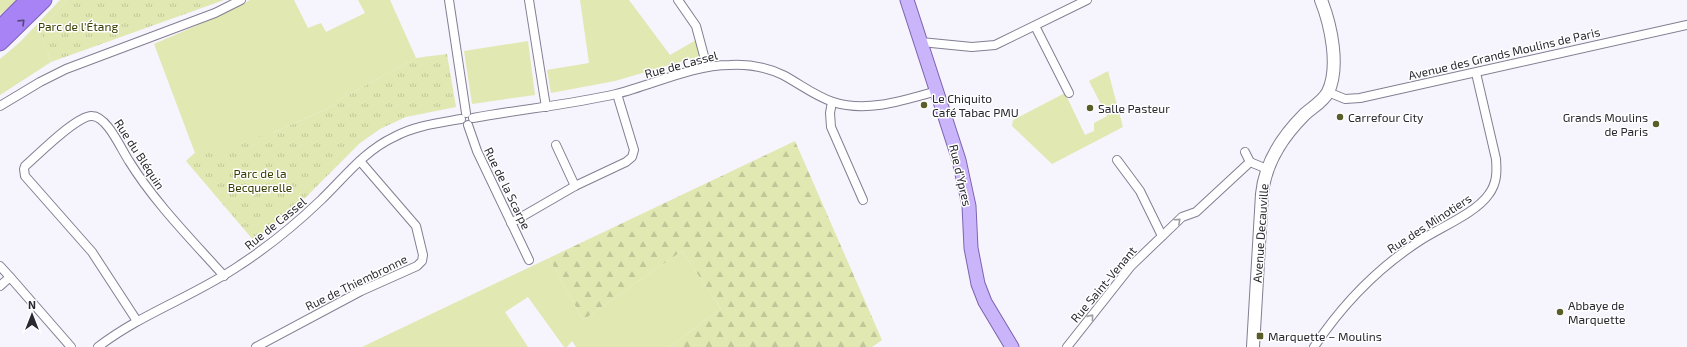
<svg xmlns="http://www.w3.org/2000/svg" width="1687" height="347" font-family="'Exo 2',sans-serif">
<defs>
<pattern id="forest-firs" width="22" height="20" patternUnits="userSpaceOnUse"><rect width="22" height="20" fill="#e2e8b1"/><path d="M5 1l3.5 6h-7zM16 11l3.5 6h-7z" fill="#c2c799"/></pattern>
<pattern id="park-tufts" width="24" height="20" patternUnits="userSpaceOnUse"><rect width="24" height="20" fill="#e2e8b1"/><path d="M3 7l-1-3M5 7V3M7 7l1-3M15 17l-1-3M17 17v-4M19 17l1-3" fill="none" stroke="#c2c799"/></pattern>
</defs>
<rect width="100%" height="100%" fill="#f6f4fd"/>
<g fill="#e2e8b1">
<path d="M 0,0 L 17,0 L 0,15 Z"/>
<path d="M 60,0 L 67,0 L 40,31 L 51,62 L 0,95 L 0,59 L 19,43 Z"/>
<path d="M 250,0 L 294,0 L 308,28 L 321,23 L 326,32 L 365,13 L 358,0 L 390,0 L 416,58 L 335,102 L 335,105 L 277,131 L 186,161 L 195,153 L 154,44 L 223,14 Z"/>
<path d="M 580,0 L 629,0 L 670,55 L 696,40 L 700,56 L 615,81 L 551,93 L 547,70 L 589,63 Z"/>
<path d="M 528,41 L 535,95 L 472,104 L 464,51 Z"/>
<path d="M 1108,71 L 1123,127 L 1052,164 L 1012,126 L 1013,120 L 1065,93 L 1085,135 L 1094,131 L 1094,123 L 1107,116 L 1089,81 Z"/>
<path d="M 682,251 L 721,309 L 669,347 L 576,347 L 572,341 L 567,347 L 564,347 L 528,297 L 505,312 L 528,347 L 362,347 L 549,258 L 583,320 Z"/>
</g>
<path fill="url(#forest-firs)" d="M 795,141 L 882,340 L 872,347 L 669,347 L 721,309 L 682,251 L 583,320 L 549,258 Z"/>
<g fill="url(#park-tufts)">
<path d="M 67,0 L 224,0 L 51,62 L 40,31 Z"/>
<path d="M 447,54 L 456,107 L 406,117 L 380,129 L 360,143 L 303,200 L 254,241 L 186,161 L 195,153 L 209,152 L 277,131 L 335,105 L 335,102 L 416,58 Z"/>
</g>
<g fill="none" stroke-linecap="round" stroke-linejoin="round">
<g stroke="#837e92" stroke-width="10">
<g id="street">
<path d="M 449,0 L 466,113"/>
<path d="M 529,0 L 546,107"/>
<path d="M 678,0 L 696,26 L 707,67"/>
<path d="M 1035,26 L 1069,93"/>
<path d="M 921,42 L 972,47 L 995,45 L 1087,0"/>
<path d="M 1328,92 L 1345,99 L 1360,98 L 1687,25"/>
<path d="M 832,102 L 830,113 L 831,127 L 863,200"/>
<path d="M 0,106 L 40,82 L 66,69 L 215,13 L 241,0"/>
<path d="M 473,118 C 521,109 569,105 616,94 C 653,85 692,65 730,65 C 748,64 766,67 783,75 C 800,84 815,96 833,102 C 867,113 905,100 937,91"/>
<path d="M 468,125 L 477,151 L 529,260"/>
<path d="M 556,145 L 575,186"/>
<path d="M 1245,152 L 1250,162"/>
<path d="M 1117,160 L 1140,191 L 1162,236"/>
<path d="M 511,223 L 575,186 L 626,162 L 632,157 L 634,150 L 617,94"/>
<path d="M 0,266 L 10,277"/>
<path d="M 0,286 L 10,277 L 71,347"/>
<path d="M 137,321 L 92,252 L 25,176 L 24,169 L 25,166 C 38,155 77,115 92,116 C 107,116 121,149 129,161 C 155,203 191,239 224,276"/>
<path d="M 98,347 C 142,313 195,296 240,265 C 269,246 296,224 321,200 C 344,178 364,151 394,137 C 414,126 438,123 461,119"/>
<path d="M 256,347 L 361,291 L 417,266 L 422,261 L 423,255 L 416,226 L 360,161"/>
<path d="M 1067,347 L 1131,266 L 1182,217 L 1196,212 L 1250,162 L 1267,169"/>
<path d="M 1314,347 C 1342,305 1379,267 1421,240 C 1441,227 1476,213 1489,194 C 1497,183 1497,172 1496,159 L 1476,73"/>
</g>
</g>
<g stroke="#837e92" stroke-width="14">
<path id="secondary" d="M 1253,347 L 1262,194 C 1265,164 1282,137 1304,115 C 1311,108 1323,102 1328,92 C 1340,67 1331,25 1321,0"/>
</g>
<g stroke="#7c63b1" stroke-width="15">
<path id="primary" d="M 907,0 L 959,160 L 969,206 L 971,248 L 978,284 L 985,302 L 1012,347"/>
</g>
<g stroke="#7c63b1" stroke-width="17">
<g id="highway">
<path d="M 0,28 L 28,0"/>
<path d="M 0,43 L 44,0"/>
</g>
</g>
<use href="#street" stroke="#fff" stroke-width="8"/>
<use href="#secondary" stroke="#fff" stroke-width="12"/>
<use href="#primary" stroke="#cbb5fa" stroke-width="13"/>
<use href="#highway" stroke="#a883f6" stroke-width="15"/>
</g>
<defs><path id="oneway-chevron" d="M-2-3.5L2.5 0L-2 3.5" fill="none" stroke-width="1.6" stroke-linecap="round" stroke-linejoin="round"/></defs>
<use stroke="#564875" href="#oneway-chevron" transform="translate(22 22) rotate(-44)"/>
<g stroke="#9f9ea2">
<use href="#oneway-chevron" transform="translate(1178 221) rotate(-42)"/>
<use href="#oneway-chevron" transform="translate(1091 317) rotate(-51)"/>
</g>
<g fill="#595d2a" stroke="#fff" stroke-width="1.5">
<circle cx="924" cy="105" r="4"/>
<circle cx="1090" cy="108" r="4"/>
<circle cx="1340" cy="117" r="4"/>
<circle cx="1656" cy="124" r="4"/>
<circle cx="1560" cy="312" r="4"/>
<rect x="1256" y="332" width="8" height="8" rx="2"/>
</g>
<g text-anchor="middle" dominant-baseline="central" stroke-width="3" stroke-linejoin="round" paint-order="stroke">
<g font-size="12" fill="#3a3e00" stroke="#fff">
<text x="78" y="26">Parc de l'Étang</text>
<text x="260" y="173">Parc de la<tspan x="260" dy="14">Becquerelle</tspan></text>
</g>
<g font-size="12" fill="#2a2830" stroke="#fff">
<text transform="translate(1504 53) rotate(-13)">Avenue des Grands Moulins de Paris</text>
<text transform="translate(681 64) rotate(-15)">Rue de Cassel</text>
<text transform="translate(140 154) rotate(57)">Rue du Bléquin</text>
<text transform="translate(961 175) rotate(77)">Rue d'Ypres</text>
<text transform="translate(508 188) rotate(64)">Rue de la Scarpe</text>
<text transform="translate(275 223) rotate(-39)">Rue de Cassel</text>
<text transform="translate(1429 223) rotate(-33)">Rue des Minotiers</text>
<text transform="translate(1260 233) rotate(-86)">Avenue Decauville</text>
<text transform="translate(356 282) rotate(-26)">Rue de Thiembronne</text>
<text transform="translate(1103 284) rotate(-50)">Rue Saint-Venant</text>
</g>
<g font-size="12" fill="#2a2830" stroke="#fff" text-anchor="start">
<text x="932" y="98">Le Chiquito<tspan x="932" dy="14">Café Tabac PMU</tspan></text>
<text x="1098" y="108">Salle Pasteur</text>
<text x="1348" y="117">Carrefour City</text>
<text x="1648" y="117" text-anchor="end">Grands Moulins<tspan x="1648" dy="14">de Paris</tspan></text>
<text x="1568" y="305">Abbaye de<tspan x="1568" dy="14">Marquette</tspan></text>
<text x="1268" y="336">Marquette – Moulins</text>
</g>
</g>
<g transform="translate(32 315)" stroke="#ffffff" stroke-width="3" paint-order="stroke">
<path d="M0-3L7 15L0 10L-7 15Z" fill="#2a2830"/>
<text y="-6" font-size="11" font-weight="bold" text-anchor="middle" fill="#2a2830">N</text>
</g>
</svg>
